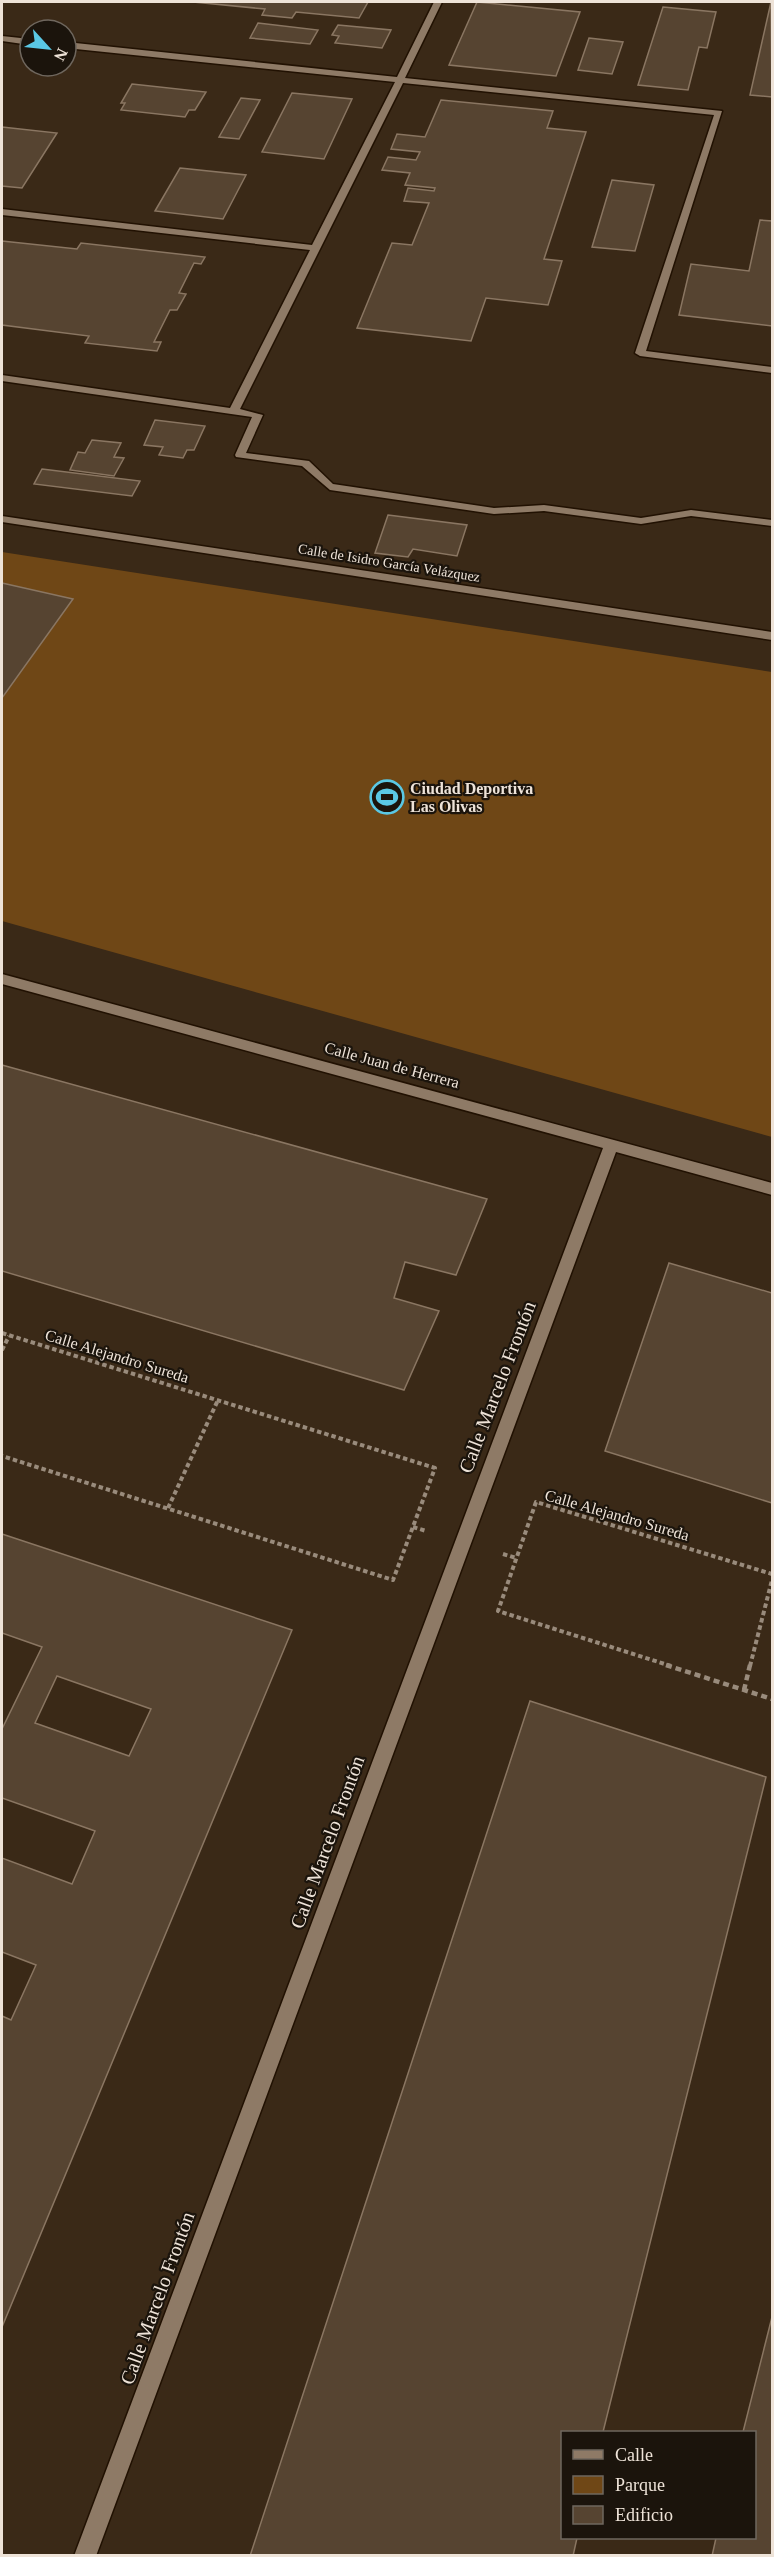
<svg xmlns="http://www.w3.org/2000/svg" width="774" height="2557" font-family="'Times New Roman',serif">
<rect width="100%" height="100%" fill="#3a2917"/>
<path fill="#6f4716" d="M 2,552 L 772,672 L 772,1137 L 2,921 Z"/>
<g fill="#564431" stroke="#8a7662" stroke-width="1.5" fill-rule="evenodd">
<path d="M 193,2 L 368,2 L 359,18 L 296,12 L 292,18 L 262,15 L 265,9 Z"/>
<path d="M 477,2 L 580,12 L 556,76 L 449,65 Z"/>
<path d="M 771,2 L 772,97 L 750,95 Z"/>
<path d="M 663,7 L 716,12 L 707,48 L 699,47 L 688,90 L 638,85 Z"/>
<path d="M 258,23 L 318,30 L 310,44 L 250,38 Z"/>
<path d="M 338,25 L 391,30 L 382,48 L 335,43 L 339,36 L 332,35 Z"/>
<path d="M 589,38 L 623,42 L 612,74 L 578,70 Z"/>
<path d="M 132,84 L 206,92 L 195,110 L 189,110 L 185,117 L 121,110 L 125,103 L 121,103 Z"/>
<path d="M 292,93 L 352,99 L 324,159 L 262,152 Z"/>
<path d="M 241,98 L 260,100 L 239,139 L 219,137 Z"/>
<path d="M 441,100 L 553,111 L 547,128 L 586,132 L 544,259 L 562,261 L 548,305 L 486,298 L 471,341 L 357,328 L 392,243 L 412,245 L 429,203 L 404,201 L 408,188 L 434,191 L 435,188 L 405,185 L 410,173 L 382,170 L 388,157 L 416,160 L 420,152 L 391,149 L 397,134 L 425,137 Z"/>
<path d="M 2,127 L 57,133 L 22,188 L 2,186 Z"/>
<path d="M 180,168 L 246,175 L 223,219 L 155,211 Z"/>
<path d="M 612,180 L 654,185 L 635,251 L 592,247 Z"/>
<path d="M 760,220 L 772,221 L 772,326 L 679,315 L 691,264 L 749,271 Z"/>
<path d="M 2,241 L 77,249 L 81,243 L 205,257 L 201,264 L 194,263 L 179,293 L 186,294 L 177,310 L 170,310 L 154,342 L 161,342 L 157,351 L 85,343 L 89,336 L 2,325 Z"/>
<path d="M 155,420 L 205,426 L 194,450 L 187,450 L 183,458 L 159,455 L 163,447 L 144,445 Z"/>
<path d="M 92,440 L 121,443 L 114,457 L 124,458 L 114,476 L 70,470 L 78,452 L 85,453 Z"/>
<path d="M 42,469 L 140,481 L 132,496 L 34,484 Z"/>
<path d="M 388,515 L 467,525 L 457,556 L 413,549 L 408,557 L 375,553 Z"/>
<path d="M 2,583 L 73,599 L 2,698 Z"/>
<path d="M 2,1065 L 487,1199 L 456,1275 L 405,1262 L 394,1298 L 439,1311 L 404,1390 L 2,1271 Z"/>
<path d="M 669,1263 L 772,1293 L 772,1503 L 605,1451 Z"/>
<path d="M 2,1534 L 292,1630 L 2,2327 L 2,2016 L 11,2020 L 36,1965 L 2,1952 L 2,1858 L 72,1884 L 95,1831 L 2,1798 L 2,1729 L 42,1647 L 2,1633 ZM 57,1676 L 151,1709 L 129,1756 L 35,1723 Z"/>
<path d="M 530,1701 L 766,1777 L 603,2432 L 562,2432 L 562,2538 L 577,2538 L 573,2556 L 250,2556 Z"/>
<path d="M 772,2317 L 772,2556 L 712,2556 L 716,2538 L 754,2538 L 754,2432 L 743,2432 Z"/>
</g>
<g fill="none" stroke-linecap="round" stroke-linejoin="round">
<g stroke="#211102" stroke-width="3">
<g id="service">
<path d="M 434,2 L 442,2 L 405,78 L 722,111 L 646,351 L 772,367 L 772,373 L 640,356 L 635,353 L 714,115 L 403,83 L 240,409 L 263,415 L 246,453 L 309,461 L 333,484 L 494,508 L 544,505 L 641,518 L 691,510 L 772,520 L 772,526 L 691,516 L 641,524 L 544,511 L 494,514 L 330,490 L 302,466 L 236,457 L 235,455 L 252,417 L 2,381 L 2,375 L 230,408 L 310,250 L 2,215 L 2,209 L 312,245 L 395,82 L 66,48 L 66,42 L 397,77 Z"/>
<path d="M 2,36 L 30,39 L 30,45 L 2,41 Z"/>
</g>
</g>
<g stroke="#211102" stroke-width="3">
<g id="minor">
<path d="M 2,516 L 772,632 L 772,640 L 2,522 Z"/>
<path d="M 2,974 L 772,1183 L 772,1195 L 616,1152 L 96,2556 L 74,2556 L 603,1148 L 2,984 Z"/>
</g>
</g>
<g stroke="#998b7c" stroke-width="4" stroke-dasharray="4.5 3" stroke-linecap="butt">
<path d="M 2,1333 L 435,1468 L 393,1580 L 2,1456"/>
<path d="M 2,1350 L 9,1336"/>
<path d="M 168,1508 L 218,1400"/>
<path d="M 413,1527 L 426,1531"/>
<path d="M 503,1554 L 516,1558"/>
<path d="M 671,1666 L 498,1611 L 536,1502 L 772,1574"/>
<path d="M 750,1666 L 772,1580"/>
</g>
<g stroke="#998b7c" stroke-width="4.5" stroke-dasharray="6 4" stroke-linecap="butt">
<path d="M 666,1665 L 772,1699"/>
<path d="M 744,1690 L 750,1665"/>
</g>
<use href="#service" fill="#8e7a66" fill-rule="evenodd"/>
<use href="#minor" fill="#8e7a66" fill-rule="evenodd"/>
</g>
<defs>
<g id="stadium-ring" transform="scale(1.725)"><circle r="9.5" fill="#1b140c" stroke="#5ac8e5" stroke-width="1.5"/><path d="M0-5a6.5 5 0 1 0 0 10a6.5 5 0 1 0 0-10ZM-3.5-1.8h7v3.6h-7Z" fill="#5ac8e5"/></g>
</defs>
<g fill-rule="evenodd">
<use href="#stadium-ring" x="387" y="797"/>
</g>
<g text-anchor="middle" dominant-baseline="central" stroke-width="4.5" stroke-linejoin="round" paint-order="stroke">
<g font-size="14" fill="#eee3d8" stroke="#1b140c">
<text transform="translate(389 563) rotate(9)">Calle de Isidro García Velázquez</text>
</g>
<g font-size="16" font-weight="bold" fill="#eee3d8" stroke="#1b140c" text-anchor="start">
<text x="410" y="788">Ciudad Deportiva<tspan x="410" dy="18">Las Olivas</tspan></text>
</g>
<g font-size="16" fill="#eee3d8" stroke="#1b140c">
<text transform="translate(392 1065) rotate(15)">Calle Juan de Herrera</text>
<text transform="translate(117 1356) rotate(17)">Calle Alejandro Sureda</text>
<text transform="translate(617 1515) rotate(16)">Calle Alejandro Sureda</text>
</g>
<g font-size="20" fill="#eee3d8" stroke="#1b140c">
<text transform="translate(497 1387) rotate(-69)">Calle Marcelo Frontón</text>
<text transform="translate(327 1842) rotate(-70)">Calle Marcelo Frontón</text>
<text transform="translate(157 2298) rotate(-70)">Calle Marcelo Frontón</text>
</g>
</g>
<rect width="774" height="2557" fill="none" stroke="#eee3d8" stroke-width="6"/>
<rect x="561" y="2431" width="195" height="108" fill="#1b140c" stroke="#6f675e" stroke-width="1.5"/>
<rect x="573" y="2450" width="30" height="9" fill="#8e7a66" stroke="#6f675e" stroke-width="1.5"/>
<text x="615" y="2461" font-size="18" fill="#eee3d8">Calle</text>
<rect x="573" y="2476" width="30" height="18" fill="#6f4716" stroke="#6f675e" stroke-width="1.5"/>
<text x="615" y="2491" font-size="18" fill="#eee3d8">Parque</text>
<rect x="573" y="2506" width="30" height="18" fill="#564431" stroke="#6f675e" stroke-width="1.5"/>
<text x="615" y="2521" font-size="18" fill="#eee3d8">Edificio</text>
<g transform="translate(48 48) rotate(117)"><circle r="28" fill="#1b140c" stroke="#6f675e" stroke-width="1.5"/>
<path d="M0-4.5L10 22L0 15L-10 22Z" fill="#5ac8e5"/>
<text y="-9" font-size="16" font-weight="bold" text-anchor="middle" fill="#eee3d8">N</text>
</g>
</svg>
